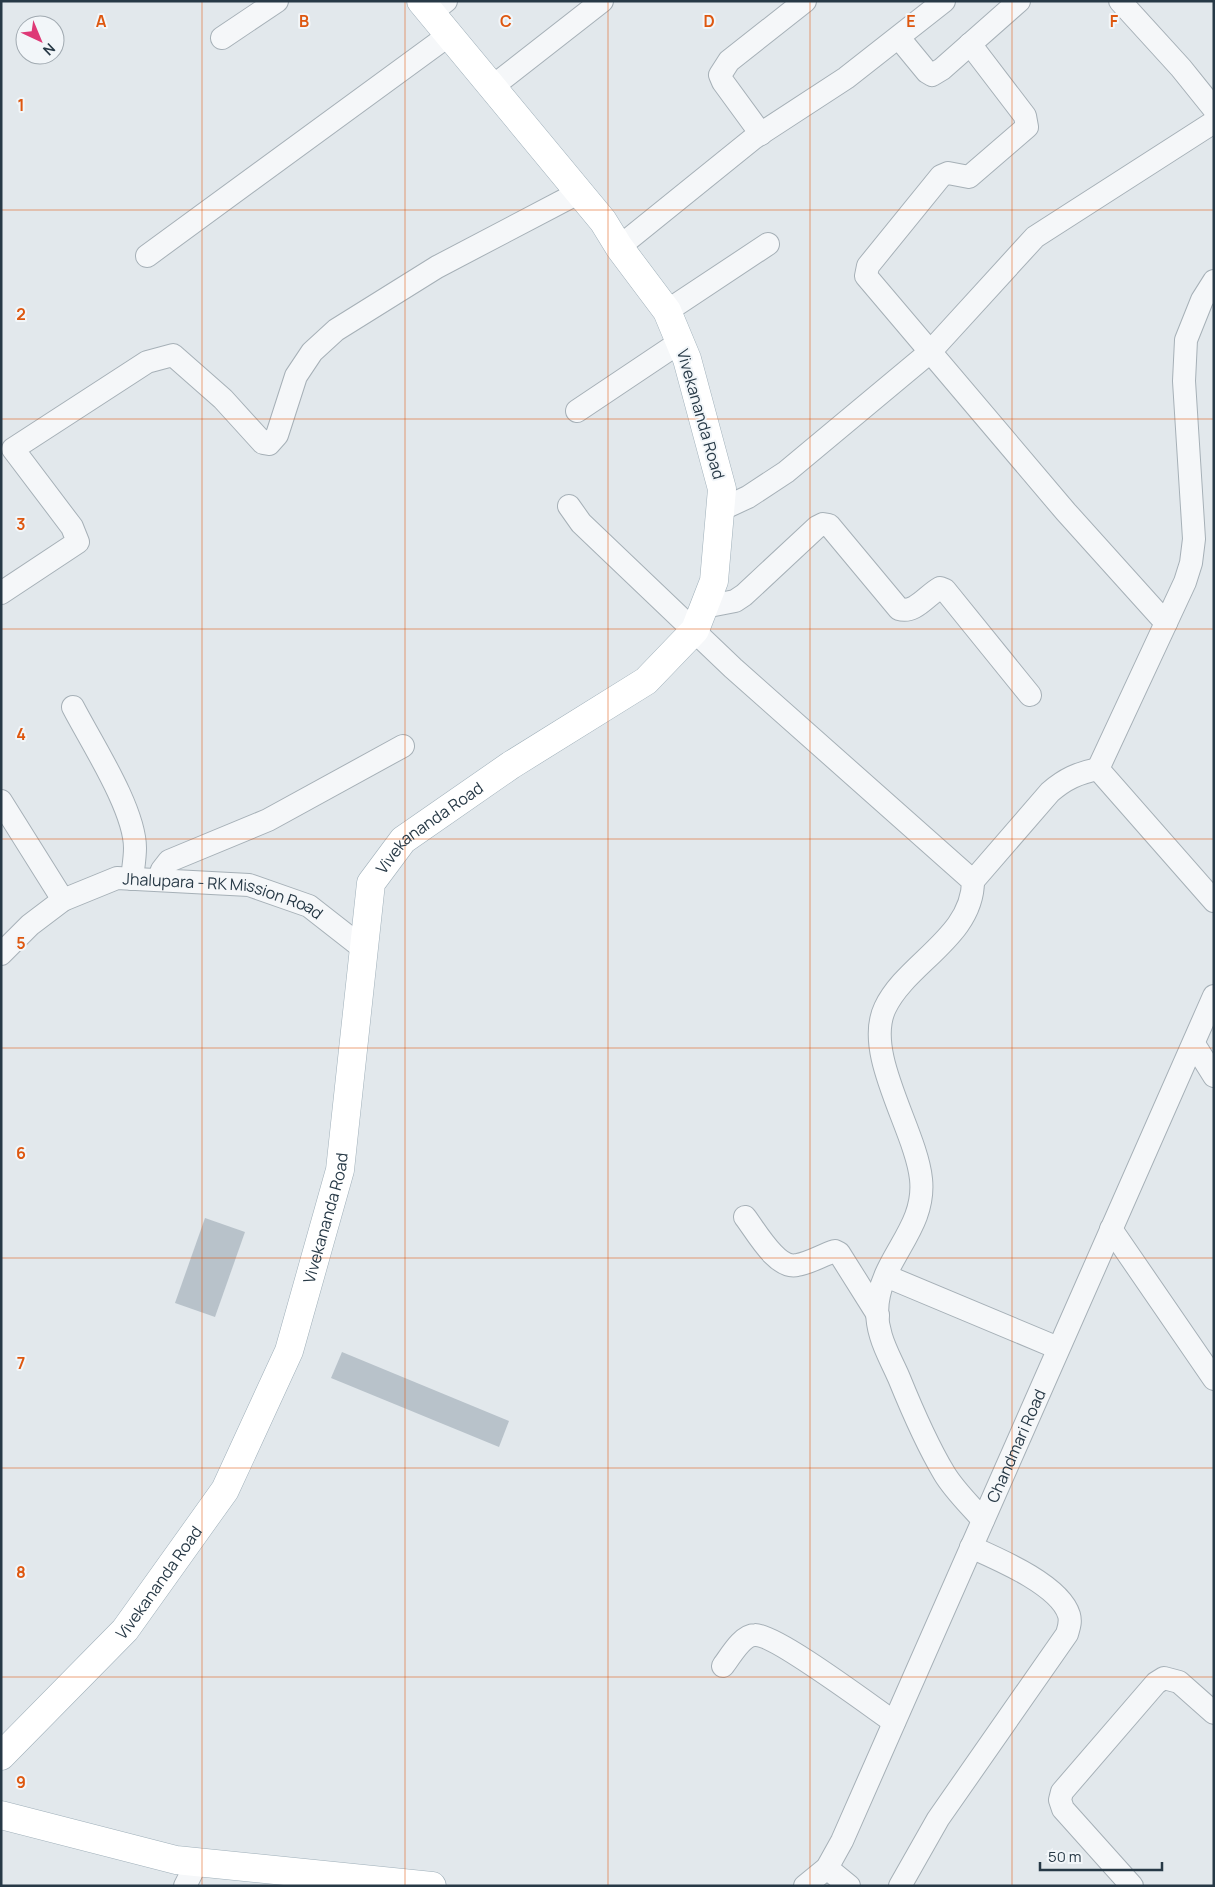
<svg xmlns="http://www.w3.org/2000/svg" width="1215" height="1887" font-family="Manrope,sans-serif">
<rect width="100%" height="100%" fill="#e2e8ec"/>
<g fill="#b8c2ca">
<path d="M 205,1218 L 245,1232 L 215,1317 L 175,1303 Z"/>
<path d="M 342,1352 L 509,1421 L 499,1447 L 331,1378 Z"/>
</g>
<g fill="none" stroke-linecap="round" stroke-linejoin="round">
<g stroke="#a6b0b7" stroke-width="24">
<g id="minor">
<path d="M 1120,1 L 1181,68 L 1214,109"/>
<path d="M 431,13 L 446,1"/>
<path d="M 222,38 L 277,1"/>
<path d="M 899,38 L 927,72 L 932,75 L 942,69 L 1019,1"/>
<path d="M 970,44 L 1025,116 L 1027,127 L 969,177 L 948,173 L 941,176 L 868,266 L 866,276 L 1066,512 L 1166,623"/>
<path d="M 492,87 L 602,1"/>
<path d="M 761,134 L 723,82 L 720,75 L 729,61 L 805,1"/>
<path d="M 619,247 L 754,138 L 846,78 L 944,1"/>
<path d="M 147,256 L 449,35"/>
<path d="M 1214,281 L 1202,300 L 1186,340 L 1184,381 L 1194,539 L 1191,563 L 1185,582 L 1098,769 L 1214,901"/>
<path d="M 667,311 L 768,244"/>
<path d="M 577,411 L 680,342"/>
<path d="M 569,506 L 581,523 L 733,668 L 973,881 C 973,937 906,963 885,1008 C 863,1054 916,1130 921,1179 C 926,1225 888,1253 879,1295 C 876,1308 877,1323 881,1336 C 885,1350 893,1364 899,1378 C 912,1410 926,1443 944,1473 C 954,1490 970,1505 983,1520"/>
<path d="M 720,510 L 748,497 L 786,472 L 930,352 L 1035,237 L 1214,122"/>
<path d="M 1,593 L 78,542 L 72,527 L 13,449 L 147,362 L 173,355 L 223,399 L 263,443 L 269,444 L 277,435 L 296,376 L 312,352 L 336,330 L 437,267 L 580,192"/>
<path d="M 704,607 L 735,601 L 744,595 L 817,527 L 823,524 L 829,525 L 899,609 C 915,614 927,595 940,588 L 945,590 L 1030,695"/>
<path d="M 73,707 C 91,742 135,809 135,848 C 135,858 133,869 132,879"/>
<path d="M 1,801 L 63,900"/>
<path d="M 158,880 L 162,870 L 169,861 L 268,820 L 403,746"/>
<path d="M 973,881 L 1050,792 C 1065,779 1078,773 1098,769"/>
<path id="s1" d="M 1,954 L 30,925 L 63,900 L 117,878 L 249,885 L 309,906 L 364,949"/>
<path d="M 1194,1044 L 1214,1076"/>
<path d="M 745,1217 C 756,1231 777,1270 797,1265 C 810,1263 822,1255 835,1251 L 839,1253 L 878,1315"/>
<path d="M 1111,1229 L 1214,1379"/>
<path d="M 886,1276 L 1058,1348"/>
<path d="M 723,1666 C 730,1657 742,1635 755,1635 C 775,1634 872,1707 894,1722"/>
<path d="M 827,1868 L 849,1886"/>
<path d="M 185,1886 L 197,1862"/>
<path id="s2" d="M 805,1886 L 827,1868 L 842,1841 L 1214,996"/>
<path d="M 900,1886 L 938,1819 L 1067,1634 C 1069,1627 1071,1622 1069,1615 C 1060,1585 998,1559 971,1547"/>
<path d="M 1132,1886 L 1063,1809 L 1060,1800 L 1062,1792 L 1156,1683 L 1164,1678 L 1179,1682 L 1214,1713"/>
</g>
</g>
<g stroke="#9fafb9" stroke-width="29">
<g id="major">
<path id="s3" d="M 1,1756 L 125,1630 L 225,1490 L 289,1351 L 340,1170 L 371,883 L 403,840 L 511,765 L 646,681 L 695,630 L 714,581 L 722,489 L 687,359 L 667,311 L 619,247 L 603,221 L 421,1"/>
<path d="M 1,1815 L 176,1860 L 432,1886"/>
</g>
</g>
<use href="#minor" stroke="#f5f7f9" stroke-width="22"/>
<use href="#major" stroke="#fff" stroke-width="28"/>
</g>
<path fill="none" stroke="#de570f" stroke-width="1" stroke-opacity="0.55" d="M 202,1 L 202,1886M 405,1 L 405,1886M 608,1 L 608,1886M 810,1 L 810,1886M 1012,1 L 1012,1886M 1,210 L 1214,210M 1,419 L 1214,419M 1,629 L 1214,629M 1,839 L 1214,839M 1,1048 L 1214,1048M 1,1258 L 1214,1258M 1,1468 L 1214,1468M 1,1677 L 1214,1677"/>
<g text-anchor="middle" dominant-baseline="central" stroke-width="4" stroke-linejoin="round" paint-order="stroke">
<g font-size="16" fill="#273946" stroke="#f2f6f9">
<text transform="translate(701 414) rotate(74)">Vivekananda Road</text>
<text stroke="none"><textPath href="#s3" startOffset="1060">Vivekananda Road</textPath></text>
<text stroke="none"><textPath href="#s1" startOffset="249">Jhalupara - RK Mission Road</textPath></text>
<text stroke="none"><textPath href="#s3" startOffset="640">Vivekananda Road</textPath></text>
<text stroke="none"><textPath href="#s2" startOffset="491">Chandmari Road</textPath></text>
<text stroke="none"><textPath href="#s3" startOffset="235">Vivekananda Road</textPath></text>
</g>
</g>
<g font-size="16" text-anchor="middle" font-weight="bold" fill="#de570f" stroke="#f2f6f9" stroke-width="4" stroke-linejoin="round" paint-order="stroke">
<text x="101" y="27">A</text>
<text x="304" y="27">B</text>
<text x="506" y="27">C</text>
<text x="709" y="27">D</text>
<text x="911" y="27">E</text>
<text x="1114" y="27">F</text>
<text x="21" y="111">1</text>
<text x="21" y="320">2</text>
<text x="21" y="530">3</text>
<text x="21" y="740">4</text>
<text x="21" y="949">5</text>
<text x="21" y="1159">6</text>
<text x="21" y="1369">7</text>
<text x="21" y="1578">8</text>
<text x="21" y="1788">9</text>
</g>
<rect width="1215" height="1887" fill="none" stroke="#273946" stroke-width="5"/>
<g transform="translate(40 40) rotate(136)"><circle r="24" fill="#f2f6f9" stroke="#a1aab1"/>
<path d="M0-4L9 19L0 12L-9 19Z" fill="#de3976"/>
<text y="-8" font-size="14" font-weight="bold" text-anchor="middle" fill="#273946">N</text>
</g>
<path d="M1040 1862v8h122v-8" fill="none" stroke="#273946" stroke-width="2.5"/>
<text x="1048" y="1862" font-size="15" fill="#273946" stroke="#f2f6f9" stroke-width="4" paint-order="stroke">50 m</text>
</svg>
